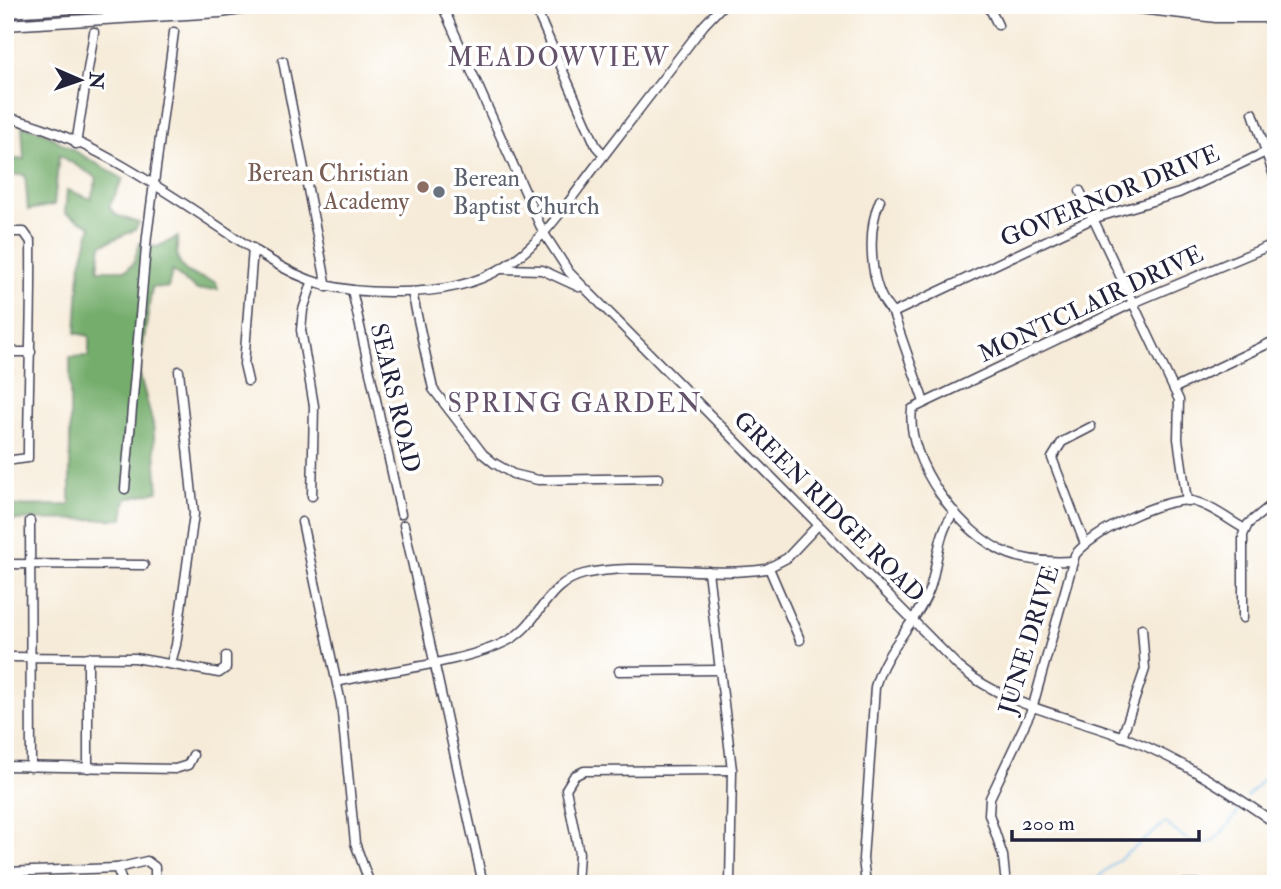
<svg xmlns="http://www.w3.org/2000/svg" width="1281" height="889" font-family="'IM FELL Double Pica',serif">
<rect width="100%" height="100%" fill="#fff"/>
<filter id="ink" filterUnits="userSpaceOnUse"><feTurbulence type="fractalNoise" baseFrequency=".0143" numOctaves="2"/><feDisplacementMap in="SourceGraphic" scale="14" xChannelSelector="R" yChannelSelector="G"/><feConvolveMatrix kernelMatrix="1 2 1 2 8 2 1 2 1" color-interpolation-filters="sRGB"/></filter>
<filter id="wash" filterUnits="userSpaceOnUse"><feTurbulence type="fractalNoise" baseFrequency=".00686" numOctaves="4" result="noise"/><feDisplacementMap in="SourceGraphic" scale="28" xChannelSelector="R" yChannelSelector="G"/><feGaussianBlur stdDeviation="1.57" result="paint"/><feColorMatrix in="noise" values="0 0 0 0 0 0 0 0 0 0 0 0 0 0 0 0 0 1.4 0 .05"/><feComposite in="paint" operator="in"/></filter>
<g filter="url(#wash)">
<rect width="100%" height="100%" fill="#f6ebd8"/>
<path fill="#74ad6c" stroke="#4b6854" stroke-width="2" d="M 22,126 L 41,131 L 123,179 L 109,207 L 116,215 L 139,223 L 135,230 L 101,245 L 98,270 L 126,270 L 133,264 L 140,243 L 157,247 L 178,237 C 172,271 188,274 216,282 L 218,289 L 197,290 L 172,271 L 168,288 L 152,287 L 139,372 L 153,424 L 158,491 L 126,499 L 123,519 L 5,520 L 5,506 L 70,505 L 70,357 L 89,356 L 89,336 L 76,333 L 80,268 L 91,226 L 65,213 L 67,190 L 91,199 L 97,178 L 59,155 L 54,205 L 28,210 L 25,175 L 5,175 L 5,159 L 24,159 Z"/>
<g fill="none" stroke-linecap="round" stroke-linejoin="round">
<g stroke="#72b9e9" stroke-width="2">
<path d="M 1247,797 L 1276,765"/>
<path d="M 1092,884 C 1114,859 1142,846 1165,822 C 1206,860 1213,845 1241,808"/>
</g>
</g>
</g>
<g filter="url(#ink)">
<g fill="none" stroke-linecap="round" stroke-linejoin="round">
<g stroke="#424053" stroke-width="11">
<g id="minor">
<path d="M 442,5 L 543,232 L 569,272 L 959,667 C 1010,709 1072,716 1131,740 C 1183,761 1231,792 1276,824"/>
<path d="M 534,5 L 596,146 L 604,155"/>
<path d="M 988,5 L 998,25"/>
<path d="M 1252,5 L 1253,17"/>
<path d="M 283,61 L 327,287"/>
<path d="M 1253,113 L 1276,182"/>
<path d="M 5,117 C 95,136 188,208 265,257 C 307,284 339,292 389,292 C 427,293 469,288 502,268 C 543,244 569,200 598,163 C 633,117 669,71 704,25 L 723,5"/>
<path d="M 76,144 L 94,32"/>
<path d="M 1080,191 L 1179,400 L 1178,439 L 1187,501"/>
<path d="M 880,200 C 867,230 868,288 893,313 L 924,402"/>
<path d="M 5,232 L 24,232 L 31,242 C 32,314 28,386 28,458 L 5,461"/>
<path d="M 502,269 L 542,270 L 579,287"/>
<path d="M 312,283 L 303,310 L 301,330 L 314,406 L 312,496"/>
<path d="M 352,290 L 401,514"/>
<path d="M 412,292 L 433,389 L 483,454 L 494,463 L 513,474 L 538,480 L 659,478"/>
<path d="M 893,313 L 1092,219 L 1179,193 L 1266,152"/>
<path d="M 5,352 L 31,352"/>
<path d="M 248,381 L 244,364 L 253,248"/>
<path d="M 1175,388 L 1276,340"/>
<path d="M 125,489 L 147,236 L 174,32"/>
<path d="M 30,521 L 31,767"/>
<path d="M 302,522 L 341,703 L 355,843 L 370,884"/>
<path d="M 404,525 L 483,884"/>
<path d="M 1085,544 L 1052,458 L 1062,442 L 1091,427"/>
<path d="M 1073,561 C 1053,562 1027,561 1009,554 C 962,536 905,461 912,409 L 1133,303 L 1276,243"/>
<path d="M 5,564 L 144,565"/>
<path d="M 769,568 L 800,640"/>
<path d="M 708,571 L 732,770 L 730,884"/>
<path d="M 1243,618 L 1243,535 L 1248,524 L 1276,501"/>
<path d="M 5,657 L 135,658 L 219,673 L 226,668 L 226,656"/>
<path d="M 171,663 L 176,645 L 194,514 L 179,371"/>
<path d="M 619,671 L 720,670"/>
<path d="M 337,682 C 384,671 469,662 509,640 C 540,623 546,583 584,574 C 637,561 710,578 766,569 L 787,558 L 818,525"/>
<path d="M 1122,737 L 1145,669 L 1142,628"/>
<path d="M 5,766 L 175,769 L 188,765 L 193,755"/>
<path d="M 88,768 L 88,657"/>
<path d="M 5,872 L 117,868"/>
<path d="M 1005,876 L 1003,856 L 989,814 L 990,798 L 1032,709 L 1075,555 C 1091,533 1164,496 1192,501 C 1210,505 1229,520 1245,529"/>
<path d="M 123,884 L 117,868 L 147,861 L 155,867 L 155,884"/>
<path d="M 577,884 L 579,853 L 566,789 L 574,776 L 584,771 L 732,770"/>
<path d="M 866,884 L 863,859 L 875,687 C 885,649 918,621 930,588 C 938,565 937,531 955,512"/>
<path d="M 1184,884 L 1198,884"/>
</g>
</g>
<g stroke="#424053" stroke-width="13">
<g id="major">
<path d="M 1114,5 L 1216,17 L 1276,17"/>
<path d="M 5,12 L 127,5"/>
<path d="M 5,25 L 220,12 L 271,5"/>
</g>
</g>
<use href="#minor" stroke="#fff" stroke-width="8"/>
<use href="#major" stroke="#fff" stroke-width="10"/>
</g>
</g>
<circle fill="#8d6e63" stroke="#fff" stroke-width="2.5" cx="423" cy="187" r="7"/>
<circle fill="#6b7280" stroke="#fff" stroke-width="2.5" cx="439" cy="192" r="7"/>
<g text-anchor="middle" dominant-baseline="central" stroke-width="7" stroke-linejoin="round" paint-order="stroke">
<g font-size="24" fill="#785e54" stroke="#fff" text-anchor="end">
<text x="409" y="173">Berean Christian<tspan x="409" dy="28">Academy</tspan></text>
</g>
<g font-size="24" fill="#5b616d" stroke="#fff" text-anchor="start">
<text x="453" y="178">Berean<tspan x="453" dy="28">Baptist Church</tspan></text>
</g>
<g font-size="24" fill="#22223b" stroke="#fff">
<text transform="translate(1110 196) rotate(-22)">GOVERNOR DRIVE</text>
<text transform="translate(1091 304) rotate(-25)">MONTCLAIR DRIVE</text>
<text transform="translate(395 398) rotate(77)">SEARS ROAD</text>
<text transform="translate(829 507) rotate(45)">GREEN RIDGE ROAD</text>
<text transform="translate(1029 640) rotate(-73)">JUNE DRIVE</text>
</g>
<g font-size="26" letter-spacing="2" fill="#65536c" stroke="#fff">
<text x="559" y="58">MEADOWVIEW</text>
<text x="575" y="404">SPRING GARDEN</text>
</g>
</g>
<rect width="1281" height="889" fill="none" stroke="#fff" stroke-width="28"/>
<g transform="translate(80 80) rotate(92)" stroke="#ffffff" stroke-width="5" paint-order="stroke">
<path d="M0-5L12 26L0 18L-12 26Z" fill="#22223b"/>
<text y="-10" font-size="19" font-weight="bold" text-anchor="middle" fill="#22223b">N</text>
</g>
<path d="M1012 830v10h187v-10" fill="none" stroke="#22223b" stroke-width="3.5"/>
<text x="1022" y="830" font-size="21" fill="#22223b" stroke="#ffffff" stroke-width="5" paint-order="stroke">200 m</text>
</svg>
